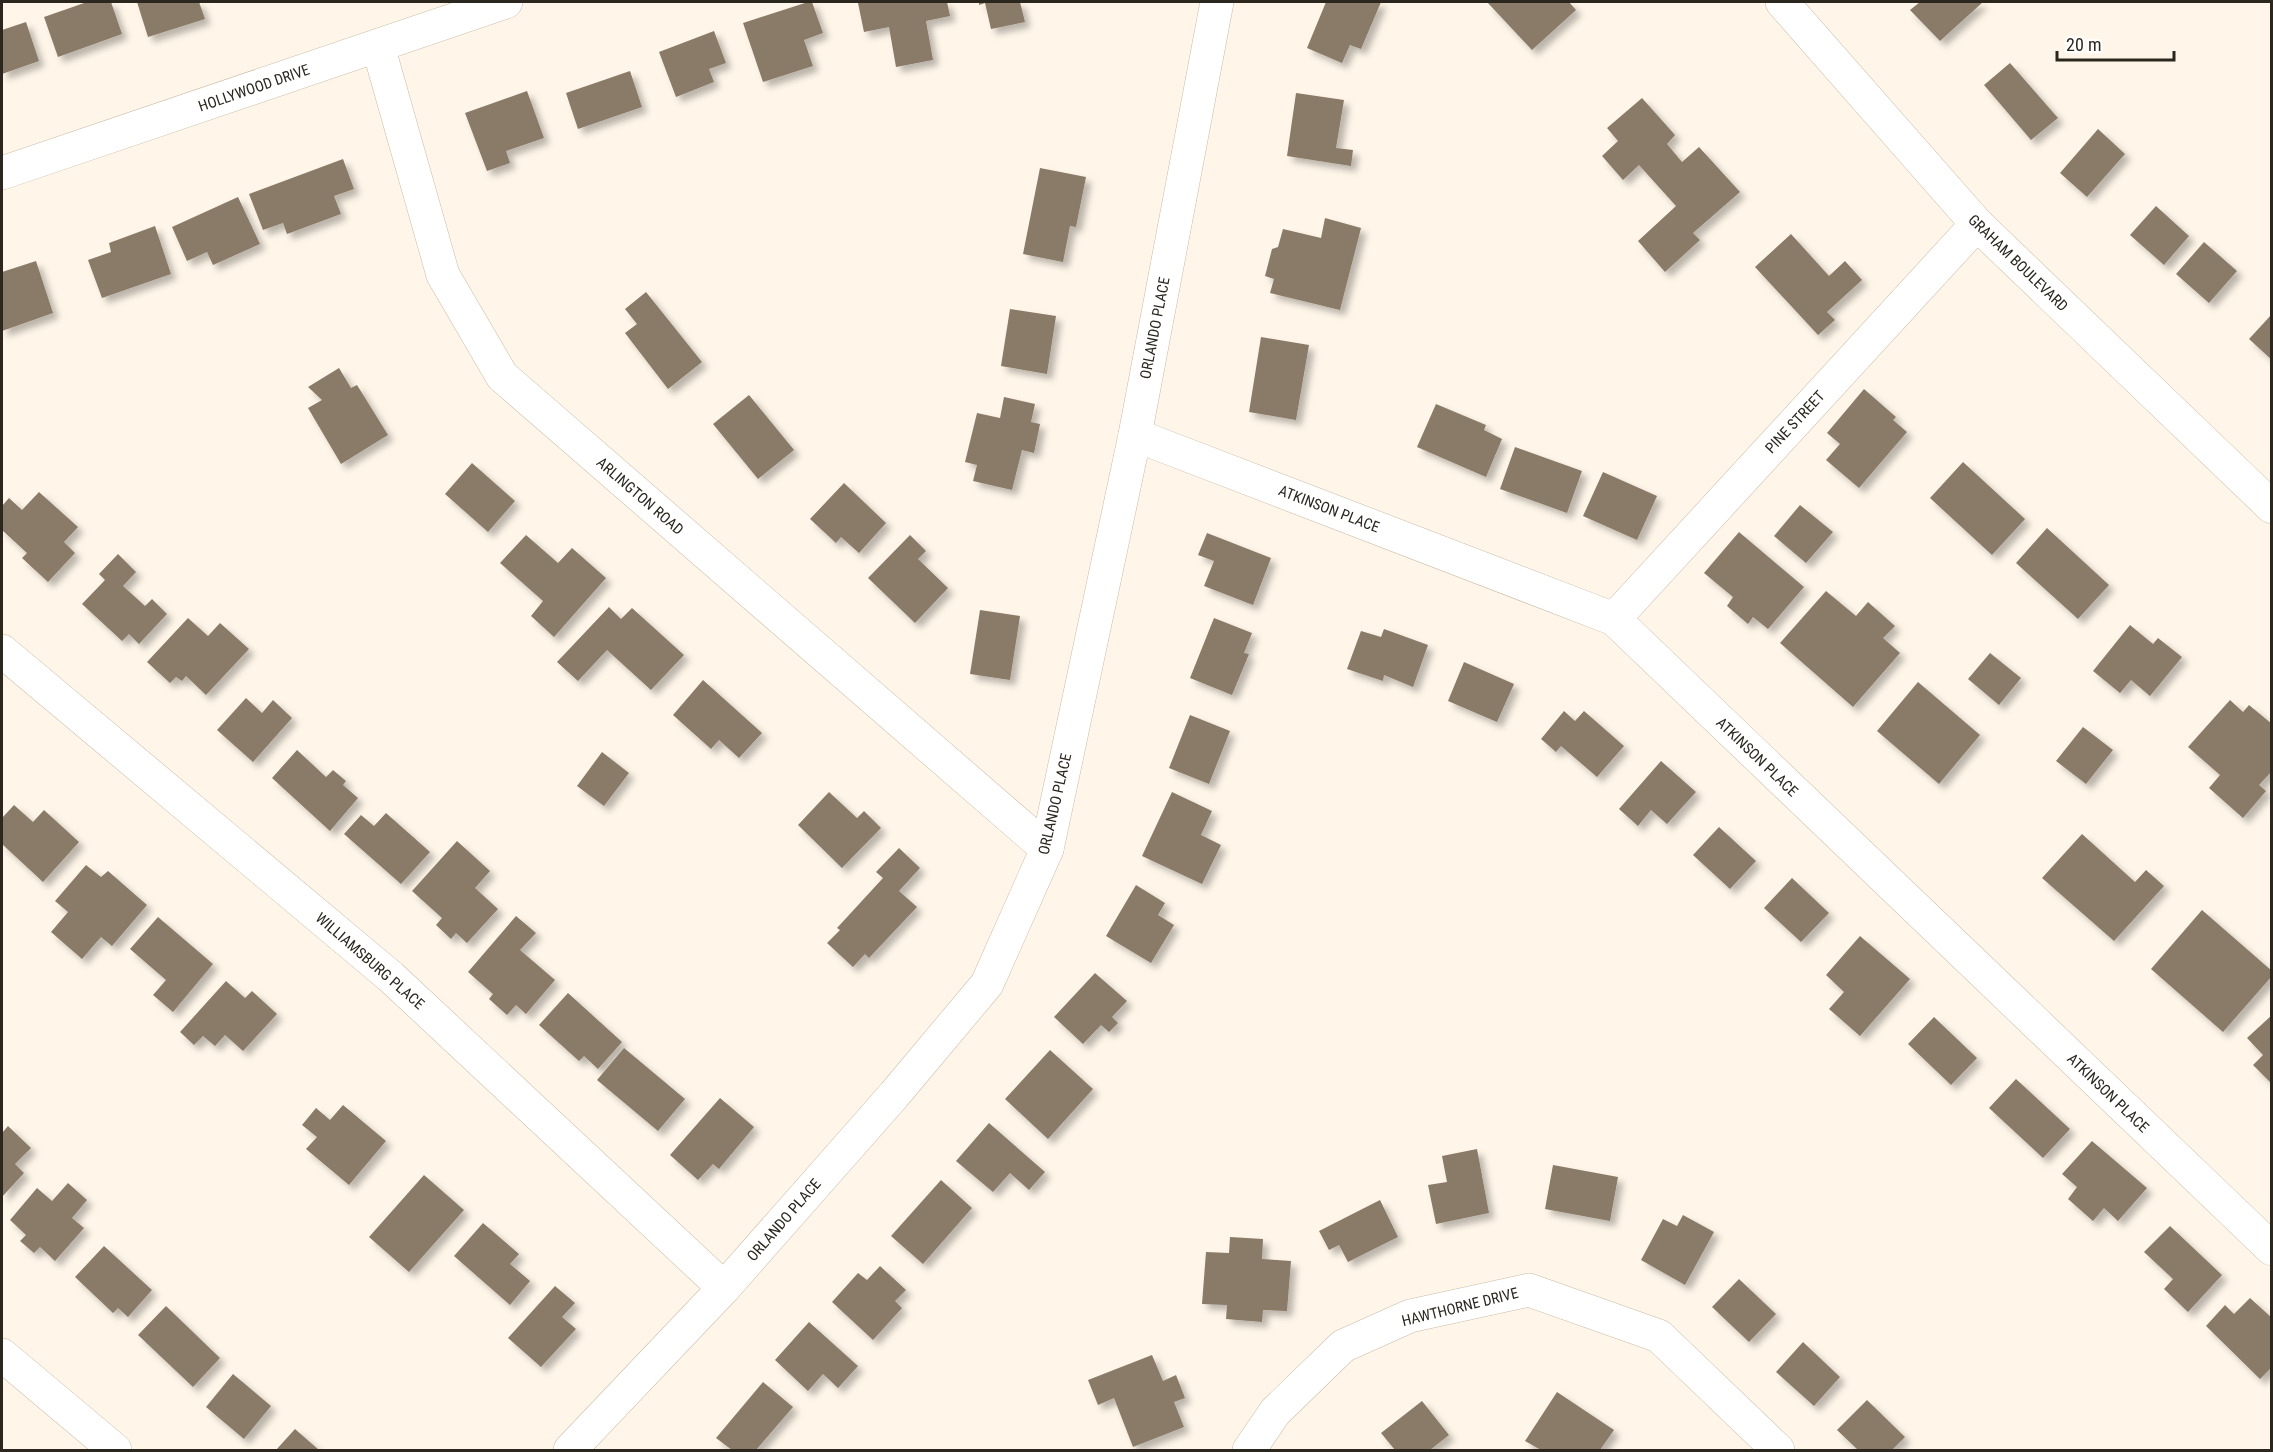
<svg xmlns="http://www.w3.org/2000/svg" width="2273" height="1452" viewBox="0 0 2273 1452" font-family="'Roboto Condensed',sans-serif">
<defs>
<filter id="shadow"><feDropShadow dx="5.5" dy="5.5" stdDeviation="3" flood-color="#0004"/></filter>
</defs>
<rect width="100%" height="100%" fill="#fff6e9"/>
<g fill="#8a7a68" filter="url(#shadow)">
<polygon points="87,2 111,2 122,34 58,57 44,17"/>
<polygon points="137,2 199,2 205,19 148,37"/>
<polygon points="808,2 812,2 823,33 804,40 813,66 763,82 743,23"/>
<polygon points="865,2 947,2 950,16 926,21 933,60 896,67 889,27 864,32 858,3"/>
<polygon points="979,2 1020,2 1025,22 991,29 985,3 979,5"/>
<polygon points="1326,2 1381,2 1361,49 1350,45 1342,63 1307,48"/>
<polygon points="1487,2 1569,2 1576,10 1532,50"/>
<polygon points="1920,2 1983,2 1940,41 1910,10"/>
<polygon points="26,22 39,61 2,74 2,30"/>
<polygon points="714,31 726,63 709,69 714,82 676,97 659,52"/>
<polygon points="2010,63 2058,118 2031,140 1984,85"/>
<polygon points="630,71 642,107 578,129 566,93"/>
<polygon points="527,91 544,138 506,151 510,163 487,171 465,113"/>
<polygon points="1296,93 1344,100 1336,148 1353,150 1351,166 1287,156"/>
<polygon points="1642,98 1675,135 1667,144 1682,162 1699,147 1740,192 1693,233 1700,240 1665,272 1638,241 1676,206 1639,165 1623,180 1602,156 1618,141 1607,128"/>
<polygon points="2098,129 2125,154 2087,197 2060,173"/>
<polygon points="343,159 354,189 334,196 341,214 287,234 283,223 263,230 249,194"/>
<polygon points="1040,168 1086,177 1076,227 1070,226 1063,262 1023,254"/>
<polygon points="238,197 260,244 213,265 207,252 187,261 172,227"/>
<polygon points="2156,206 2189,236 2164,265 2130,235"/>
<polygon points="1325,218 1361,228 1340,310 1270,293 1274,279 1265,276 1272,249 1278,247 1283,229 1321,238"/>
<polygon points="155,226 171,274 102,298 88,260 111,252 109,243"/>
<polygon points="1791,234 1829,276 1845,261 1862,280 1827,312 1835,320 1818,335 1755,267"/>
<polygon points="2204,242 2237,271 2209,303 2176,274"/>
<polygon points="36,261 53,313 2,331 2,272"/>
<polygon points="646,292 702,362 668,389 625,333 637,324 625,309"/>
<polygon points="1010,309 1056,316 1047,374 1001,366"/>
<polygon points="2272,314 2272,360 2249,339"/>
<polygon points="1261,337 1309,345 1296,420 1249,412"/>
<polygon points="339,368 351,388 357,385 388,435 341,464 308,408 322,400 308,387"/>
<polygon points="1864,389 1896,417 1893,420 1907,432 1859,488 1826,460 1840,444 1827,433"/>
<polygon points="749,395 794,450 758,479 713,424"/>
<polygon points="1004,397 1035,404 1031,422 1040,424 1034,453 1022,450 1012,490 973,481 977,465 965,462 977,413 1000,418"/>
<polygon points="1436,404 1486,425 1484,430 1502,439 1486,477 1417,447"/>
<polygon points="1515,447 1582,471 1567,513 1500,489"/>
<polygon points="1963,462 2025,519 1992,555 1930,498"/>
<polygon points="472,463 515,501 488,532 445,494"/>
<polygon points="1603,472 1657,496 1637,540 1583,516"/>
<polygon points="844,483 886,523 859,553 841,537 836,543 810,519"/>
<polygon points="39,492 78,527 64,542 75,553 48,582 22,558 27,553 2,530 2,506 9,498 22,510"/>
<polygon points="1800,505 1833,532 1806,563 1774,536"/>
<polygon points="2047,528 2109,585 2078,619 2016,563"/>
<polygon points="1739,532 1804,587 1768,629 1753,617 1748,624 1727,606 1733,597 1704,573"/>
<polygon points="1207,533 1271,558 1253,605 1204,586 1214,561 1198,555"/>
<polygon points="526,535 558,563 572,548 606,578 554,637 531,616 543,601 500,563"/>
<polygon points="910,535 926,551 918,559 948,588 915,623 868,578"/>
<polygon points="118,554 136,572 123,586 145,606 152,599 167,614 139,644 129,634 122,641 82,604 105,580 99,574"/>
<polygon points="1826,591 1856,616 1868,602 1895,626 1883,638 1900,653 1853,707 1780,643"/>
<polygon points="609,607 621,619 632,608 684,655 651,690 607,650 578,681 557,662"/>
<polygon points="980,610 1020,616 1010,680 970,674"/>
<polygon points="188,618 208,636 220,623 249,649 206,695 186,676 182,681 176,677 170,683 147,662"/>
<polygon points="1214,618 1252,633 1244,653 1249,654 1232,695 1190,678"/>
<polygon points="2130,625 2153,644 2158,638 2182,657 2150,696 2131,680 2120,693 2093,671"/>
<polygon points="1384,629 1428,645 1413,687 1384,675 1383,681 1347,669 1361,631 1381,637"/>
<polygon points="1990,653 2021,678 1999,705 1968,679"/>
<polygon points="1464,662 1514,684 1497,722 1448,701"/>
<polygon points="703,680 762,733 739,758 719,740 711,749 673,715"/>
<polygon points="1918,682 1980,735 1939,784 1877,731"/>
<polygon points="246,698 262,713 273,700 292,718 253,762 217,730"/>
<polygon points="2230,700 2243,712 2249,705 2272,724 2272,771 2259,785 2266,791 2243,818 2209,788 2220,775 2188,747"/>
<polygon points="1564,711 1575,721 1584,711 1624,746 1597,777 1561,746 1556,752 1541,739"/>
<polygon points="1190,715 1230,731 1209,784 1169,768"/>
<polygon points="2083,727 2113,750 2086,784 2056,761"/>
<polygon points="297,750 326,777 333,770 346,781 343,785 358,798 330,831 272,778"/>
<polygon points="602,752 629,773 604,806 577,786"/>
<polygon points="1661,761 1696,792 1667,824 1651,810 1638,826 1619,809"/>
<polygon points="829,792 857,818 864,811 881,828 842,868 798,825"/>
<polygon points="1172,792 1212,811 1201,835 1221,845 1202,884 1142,856"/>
<polygon points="14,805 33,822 44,810 79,842 43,882 2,844 2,818"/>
<polygon points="386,813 430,852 401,884 344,834 361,815 374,826"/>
<polygon points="1719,827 1756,861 1730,889 1693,855"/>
<polygon points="2082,834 2135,882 2146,870 2164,886 2114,941 2042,878"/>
<polygon points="457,841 490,871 475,888 498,909 467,943 456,933 451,939 436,925 442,918 412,891"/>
<polygon points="899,848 920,868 899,891 917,907 869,958 865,954 853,967 827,943 840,930 837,928 883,878 876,872"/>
<polygon points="86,865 101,877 108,871 147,905 112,946 101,937 82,959 51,932 68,912 55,901"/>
<polygon points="1792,878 1829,913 1801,942 1764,908"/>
<polygon points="1136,885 1165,903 1158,915 1174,925 1151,963 1106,936"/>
<polygon points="2202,910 2272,971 2272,976 2223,1032 2151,969"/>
<polygon points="516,916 536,933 520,950 555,980 526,1014 516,1005 507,1015 489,999 493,994 468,972"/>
<polygon points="158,917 213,964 173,1012 153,995 166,980 130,949"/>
<polygon points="1860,936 1910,979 1860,1036 1829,1009 1844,992 1826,975"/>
<polygon points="1095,973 1127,1001 1112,1017 1118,1023 1109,1032 1101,1025 1083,1044 1054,1017"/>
<polygon points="226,981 245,998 252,991 277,1014 243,1051 225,1035 215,1046 203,1036 194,1045 180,1032"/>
<polygon points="568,993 622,1042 598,1069 584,1056 579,1061 539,1025"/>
<polygon points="2272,1015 2272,1084 2253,1065 2263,1055 2247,1038"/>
<polygon points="1934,1017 1977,1058 1951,1085 1908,1044"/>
<polygon points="624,1048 685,1099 658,1131 597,1080"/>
<polygon points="1050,1050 1093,1089 1048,1139 1005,1099"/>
<polygon points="2016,1079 2070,1129 2043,1158 1989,1108"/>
<polygon points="720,1098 754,1127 719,1169 713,1164 698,1180 670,1155"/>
<polygon points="343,1105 386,1141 349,1185 306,1149 317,1137 302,1125 316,1108 330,1120"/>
<polygon points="989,1123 1045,1172 1029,1190 1010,1173 993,1192 956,1161"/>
<polygon points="8,1126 31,1148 15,1164 24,1173 2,1197 2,1133"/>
<polygon points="2092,1141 2147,1188 2118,1221 2104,1208 2093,1221 2068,1199 2077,1187 2062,1174"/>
<polygon points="1477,1149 1489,1213 1436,1224 1428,1185 1447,1182 1442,1156"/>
<polygon points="1553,1165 1618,1177 1610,1221 1545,1209"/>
<polygon points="424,1175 464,1210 409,1272 369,1237"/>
<polygon points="941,1180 972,1208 923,1264 891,1236"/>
<polygon points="68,1183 87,1200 72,1218 84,1228 55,1261 40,1247 34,1253 20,1241 26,1235 10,1220 37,1188 52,1201"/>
<polygon points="1380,1200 1398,1237 1348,1262 1339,1245 1329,1250 1319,1231"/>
<polygon points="1683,1215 1714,1232 1685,1285 1641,1260 1663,1219 1677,1226"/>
<polygon points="483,1223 519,1254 510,1264 530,1281 510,1305 454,1256"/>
<polygon points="2170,1226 2222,1275 2188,1312 2164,1289 2173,1279 2144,1252"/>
<polygon points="1230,1237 1263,1239 1262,1259 1291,1261 1287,1311 1263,1310 1262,1322 1226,1319 1227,1305 1202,1304 1206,1252 1229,1253"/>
<polygon points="104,1246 152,1290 128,1317 118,1308 113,1313 75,1277"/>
<polygon points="880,1266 906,1290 895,1301 902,1308 873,1340 832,1302 858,1273 867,1280"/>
<polygon points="1739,1279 1776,1314 1749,1342 1712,1307"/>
<polygon points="555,1286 575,1303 562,1317 576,1329 541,1367 508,1338"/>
<polygon points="2250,1298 2272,1318 2272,1367 2260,1379 2206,1326 2225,1305 2234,1314"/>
<polygon points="166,1306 220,1358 193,1387 138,1335"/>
<polygon points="809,1322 858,1366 838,1388 823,1374 808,1391 775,1360"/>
<polygon points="1803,1342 1840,1377 1814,1406 1776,1372"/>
<polygon points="1152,1355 1163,1381 1176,1375 1185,1398 1174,1402 1184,1427 1133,1447 1114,1398 1098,1405 1088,1380"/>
<polygon points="233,1374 271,1406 244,1439 206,1407"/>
<polygon points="763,1382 793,1407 756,1450 732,1450 716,1438"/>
<polygon points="1557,1392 1614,1430 1600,1450 1541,1450 1525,1441"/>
<polygon points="1867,1400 1905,1437 1892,1450 1858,1450 1837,1430"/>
<polygon points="1422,1401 1449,1435 1430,1450 1395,1450 1381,1433"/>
<polygon points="295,1429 319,1450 276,1450"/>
</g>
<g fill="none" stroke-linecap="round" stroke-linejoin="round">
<g stroke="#c9bba6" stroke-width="34">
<g id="minor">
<polyline points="1782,2 1977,224 2272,507"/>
<polyline points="378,46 443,275 502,376 1047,849"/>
<polyline points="2,173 506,2"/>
<polyline points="1135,435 1614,619 2272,1249"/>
<polyline points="1614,619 1977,224"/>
<polyline points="2,651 391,977 724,1288"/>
<polyline points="2,1355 115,1450"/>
<polyline points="570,1450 724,1288 894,1095 987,984 1047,849 1135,435 1217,2"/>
<polyline points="1249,1450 1275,1412 1343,1346 1410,1316 1529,1290 1659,1336 1778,1450"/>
</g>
</g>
<use href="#minor" stroke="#fff" stroke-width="33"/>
</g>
<g text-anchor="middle" stroke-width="4.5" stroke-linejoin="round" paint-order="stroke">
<g font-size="15" fill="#2b261e" stroke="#fff">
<text transform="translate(254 88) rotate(-19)" y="5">HOLLYWOOD DRIVE</text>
<text transform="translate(2018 263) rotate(44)" y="5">GRAHAM BOULEVARD</text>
<text transform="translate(1155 328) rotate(-79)" y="5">ORLANDO PLACE</text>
<text transform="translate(1795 422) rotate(-47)" y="5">PINE STREET</text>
<text transform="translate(640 496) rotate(41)" y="5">ARLINGTON ROAD</text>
<text transform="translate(1329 509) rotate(21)" y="5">ATKINSON PLACE</text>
<text transform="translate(1757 757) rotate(44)" y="5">ATKINSON PLACE</text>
<text transform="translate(1055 804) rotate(-77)" y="5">ORLANDO PLACE</text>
<text transform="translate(370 961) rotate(41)" y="5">WILLIAMSBURG PLACE</text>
<text transform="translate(2108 1093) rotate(44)" y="5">ATKINSON PLACE</text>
<text transform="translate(784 1220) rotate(-49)" y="5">ORLANDO PLACE</text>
<text transform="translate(1460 1307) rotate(-14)" y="5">HAWTHORNE DRIVE</text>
</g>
</g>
<rect width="2273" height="1452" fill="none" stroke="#2b261e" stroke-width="6"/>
<path d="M2057 51v9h117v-9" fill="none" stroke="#2b261e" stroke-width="3"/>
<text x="2066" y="51" font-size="18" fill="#2b261e" stroke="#ffffff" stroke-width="4.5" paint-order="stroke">20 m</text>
</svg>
